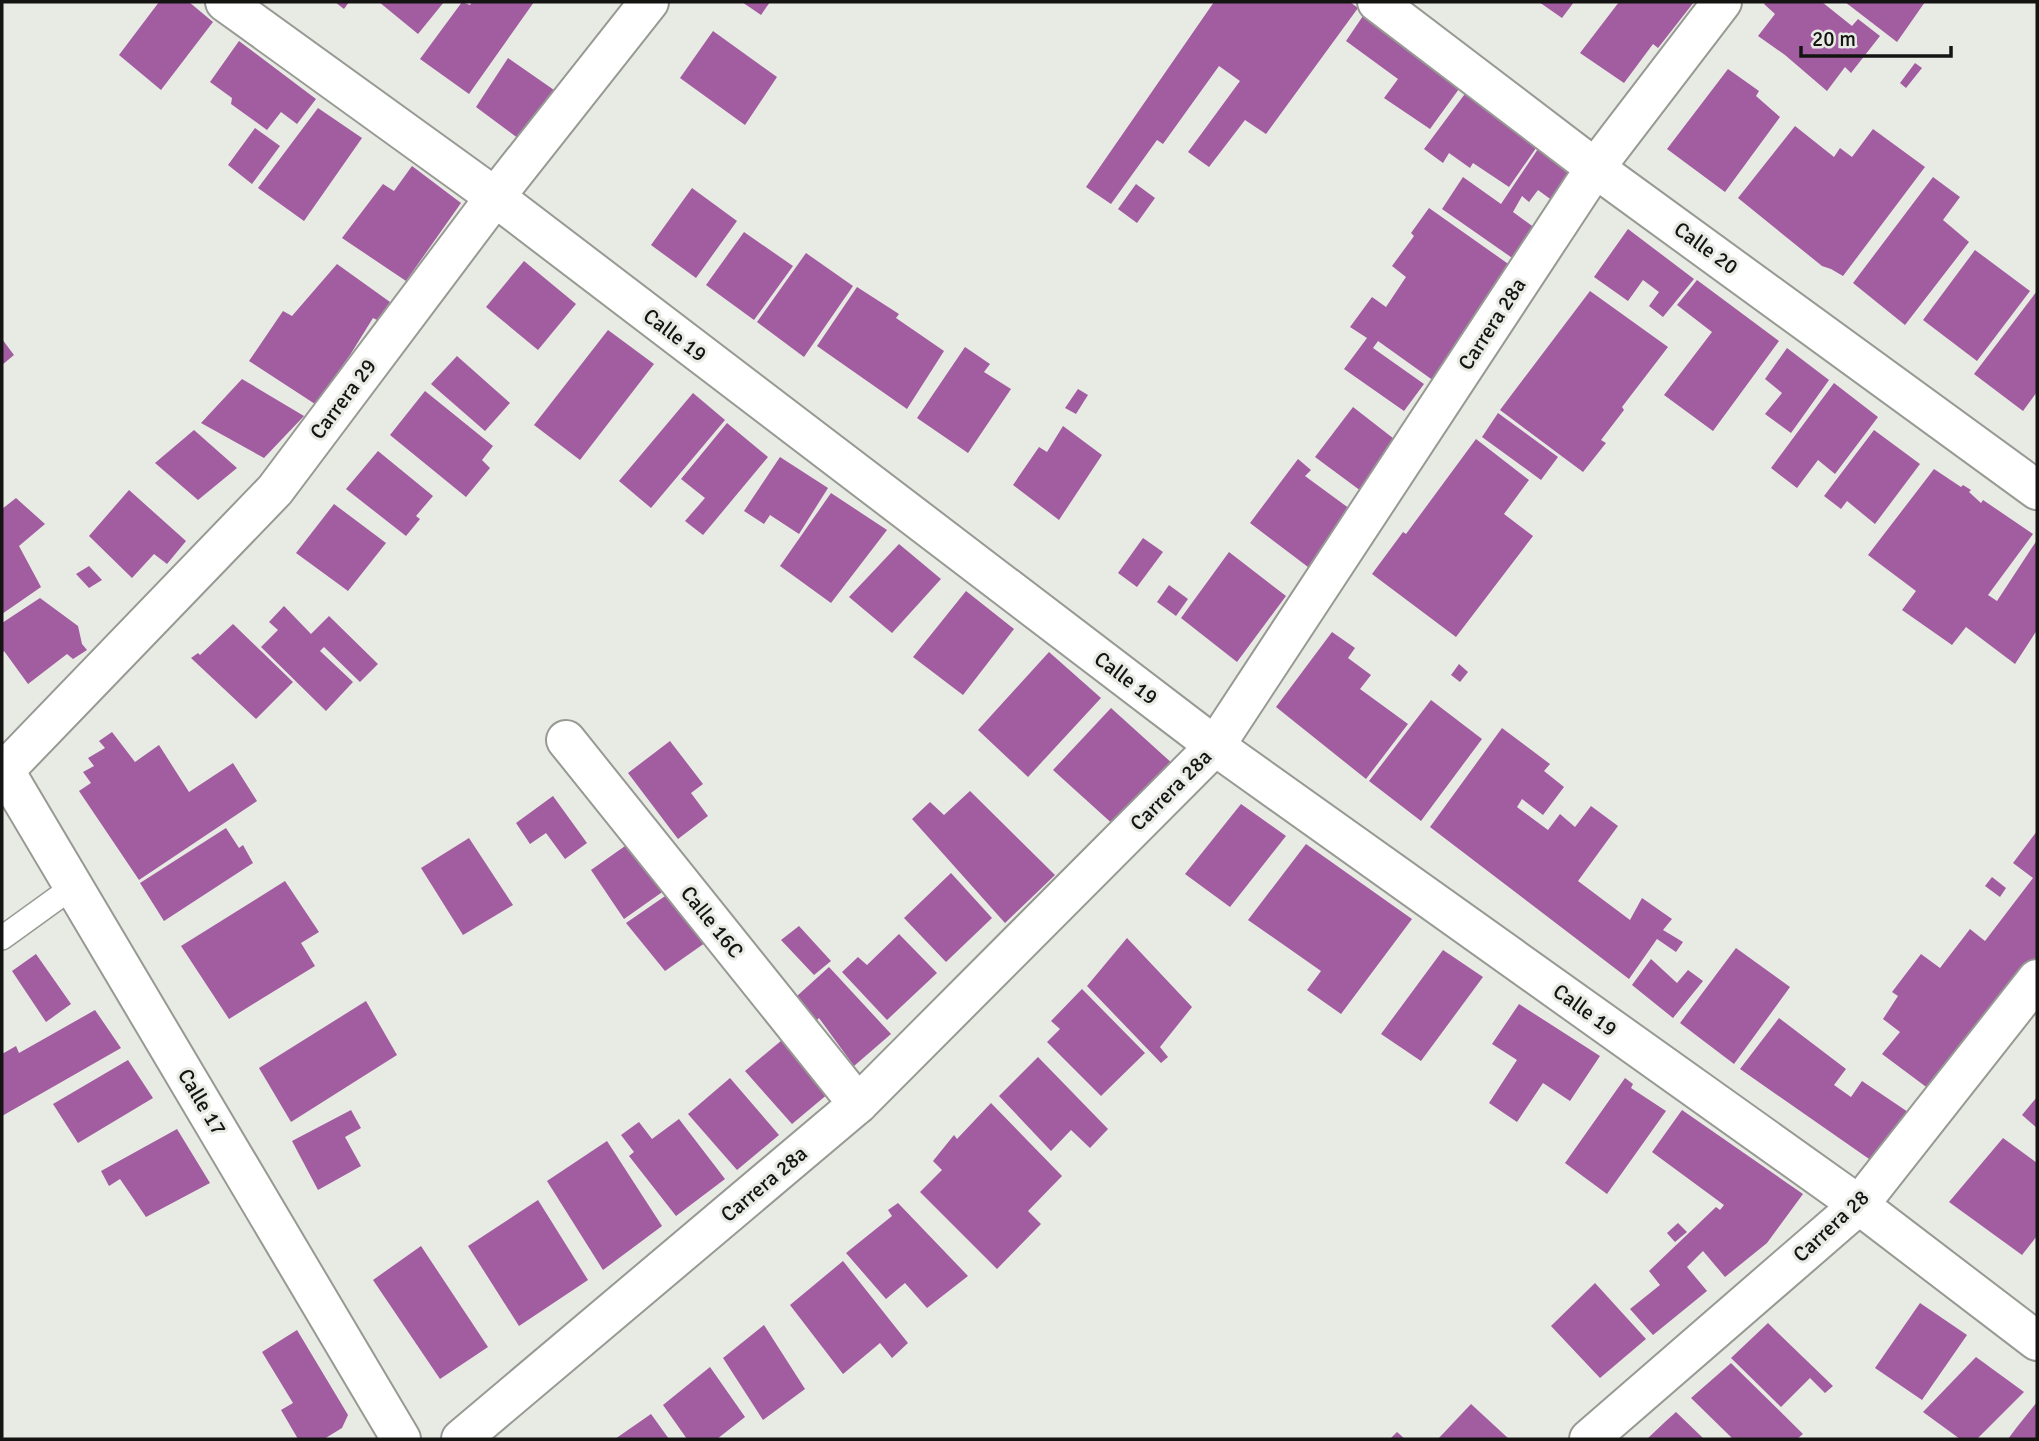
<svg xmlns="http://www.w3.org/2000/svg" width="2039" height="1441" viewBox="0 0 2039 1441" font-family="Signika,sans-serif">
<rect width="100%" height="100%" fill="#e8eae4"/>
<g fill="#a25da1">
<polygon points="159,2 189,2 213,22 161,90 119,55"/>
<polygon points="335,2 349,2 344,9"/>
<polygon points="379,2 444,2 418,34"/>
<polygon points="462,2 470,5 472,2 534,2 469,94 420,59"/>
<polygon points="742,2 770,2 761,15"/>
<polygon points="1214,2 1350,2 1358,8 1266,134 1245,120 1209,167 1188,152 1240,81 1219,66 1163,144 1157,140 1111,204 1086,187"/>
<polygon points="1539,2 1574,2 1562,18"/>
<polygon points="1619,2 1694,2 1658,48 1653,44 1624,83 1580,53"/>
<polygon points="1766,2 1822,2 1852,26 1858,19 1880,36 1851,73 1845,67 1827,91 1785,55 1758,36 1775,14 1764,4"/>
<polygon points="1845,2 1925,2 1897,42"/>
<polygon points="1365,13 1464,82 1430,129 1384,98 1398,79 1346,41"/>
<polygon points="713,31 777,77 745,125 680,78"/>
<polygon points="239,41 316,99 297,124 281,112 267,130 231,104 232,98 210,82"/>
<polygon points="508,58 554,90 519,139 476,107"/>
<polygon points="1915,63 1922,68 1906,88 1900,83"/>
<polygon points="1728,69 1759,91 1756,96 1780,117 1725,192 1667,149"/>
<polygon points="1470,87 1543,138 1509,187 1473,163 1470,168 1449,153 1443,163 1424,149"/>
<polygon points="318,108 362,138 304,221 258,188"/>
<polygon points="1795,126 1834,157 1840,148 1852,157 1873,129 1925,167 1843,276 1831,269 1822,266 1738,198"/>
<polygon points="255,128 280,146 252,184 228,165"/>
<polygon points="1544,140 1583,166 1557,204 1538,190 1529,202 1522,196 1513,212 1539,231 1518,262 1442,209 1463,177 1501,204"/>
<polygon points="412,166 461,203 406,281 342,238 383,184 394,191"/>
<polygon points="1933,177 1960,197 1943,220 1969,242 1905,325 1853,283"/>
<polygon points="1136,184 1155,198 1137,223 1118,209"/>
<polygon points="692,188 737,221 696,278 651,245"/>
<polygon points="1429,208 1514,268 1434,381 1378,341 1373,348 1424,384 1404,411 1344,369 1367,338 1350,327 1372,297 1386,307 1406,277 1392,266 1414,236 1411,233"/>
<polygon points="1628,229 1694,279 1663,317 1649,306 1659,292 1643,280 1628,301 1594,277"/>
<polygon points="744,232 793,266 754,320 706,285"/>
<polygon points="1975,250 2030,291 1977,361 1923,320"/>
<polygon points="806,253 853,286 804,357 757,322"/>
<polygon points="524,261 576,304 538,350 486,307"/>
<polygon points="337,264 390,302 377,320 373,318 350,355 315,404 249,361 283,311 292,316"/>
<polygon points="1697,280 1779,341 1713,431 1664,395 1712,332 1677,305"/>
<polygon points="857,287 899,314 896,318 944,351 907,409 817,346"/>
<polygon points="1590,291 1668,347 1622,407 1624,410 1601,440 1606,443 1583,472 1500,410"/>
<polygon points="2037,291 2037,392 2023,411 1974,374"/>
<polygon points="608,330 654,364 580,460 534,425"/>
<polygon points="2,339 14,355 2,365"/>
<polygon points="965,347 990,364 984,372 1011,389 968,453 917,418"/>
<polygon points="1787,348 1829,380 1791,433 1765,414 1782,393 1765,379"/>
<polygon points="457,356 510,403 485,431 431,384"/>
<polygon points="242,379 304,416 264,458 201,423"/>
<polygon points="1834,383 1878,417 1835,474 1818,460 1797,488 1771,468"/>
<polygon points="1078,389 1088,395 1076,414 1065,408"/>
<polygon points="425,391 493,446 482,460 490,468 466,497 390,435"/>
<polygon points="693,393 725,420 651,508 619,481"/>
<polygon points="1353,407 1398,442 1361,491 1315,457"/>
<polygon points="1498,413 1558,457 1541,480 1482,437"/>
<polygon points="727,423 768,457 703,535 685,521 705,498 681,479"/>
<polygon points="1063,426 1102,455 1059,520 1013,485 1039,447 1047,452"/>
<polygon points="194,430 237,468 198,500 155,463"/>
<polygon points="1874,430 1920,464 1875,524 1847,501 1841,509 1824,496"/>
<polygon points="1476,439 1529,480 1504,514 1533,536 1456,637 1372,574 1403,532 1406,534"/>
<polygon points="378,451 433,496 416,516 420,519 406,536 346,489"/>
<polygon points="780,457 828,488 799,534 770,515 764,524 744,511"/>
<polygon points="1298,459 1311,470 1305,476 1350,509 1308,567 1250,523"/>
<polygon points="1934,469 1961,487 1963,485 1971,490 1969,492 1981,503 1983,500 2033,534 1988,595 1997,601 2037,540 2037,630 2015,664 1966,627 1952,645 1902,610 1916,591 1868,555"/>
<polygon points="129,490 186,541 167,564 154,554 132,578 89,536"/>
<polygon points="831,493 887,530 831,603 780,566"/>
<polygon points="16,498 45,524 19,546 41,587 2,614 2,509"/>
<polygon points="334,504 386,543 348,591 296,553"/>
<polygon points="1143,538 1163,552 1137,587 1118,573"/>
<polygon points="899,544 941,579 892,633 849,597"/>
<polygon points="1229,552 1286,596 1237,662 1181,618"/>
<polygon points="89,566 102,580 89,588 76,574"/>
<polygon points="1169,585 1188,599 1176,616 1157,602"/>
<polygon points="966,591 1014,629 963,695 913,657"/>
<polygon points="40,598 78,626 82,644 87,650 73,659 67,654 28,684 4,651 2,653 2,623"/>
<polygon points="284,606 311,634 329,616 378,664 360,682 324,647 320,651 353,682 326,711 261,647 278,630 269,622"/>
<polygon points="233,624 293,682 256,719 191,658 198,653 200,655"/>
<polygon points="1332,632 1355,648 1348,658 1371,675 1360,689 1408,724 1366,779 1276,707"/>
<polygon points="1049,652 1101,698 1028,777 978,730"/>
<polygon points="1459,664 1468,672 1460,682 1451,675"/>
<polygon points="1431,700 1482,739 1421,821 1369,781"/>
<polygon points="1111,708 1174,765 1116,827 1053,770"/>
<polygon points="1502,728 1550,764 1544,771 1564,787 1543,815 1522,799 1517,807 1548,830 1560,814 1575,827 1591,806 1618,826 1578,881 1630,920 1642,898 1672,919 1663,930 1683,942 1676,952 1657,939 1629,979 1430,827"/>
<polygon points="112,732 135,762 159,745 189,792 233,763 257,801 139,880 79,791 91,783 83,772 94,766 88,758 105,748 99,741"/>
<polygon points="670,741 703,784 691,793 708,816 678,839 628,773"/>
<polygon points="970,791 1055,875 1005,923 912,819 930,802 944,815"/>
<polygon points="553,796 587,843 565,859 546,833 530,844 516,823"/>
<polygon points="1241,804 1286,836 1230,907 1185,874"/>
<polygon points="226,828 239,848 243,845 253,863 164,921 140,883"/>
<polygon points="2037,831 2037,967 1937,1095 1882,1054 1900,1032 1883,1019 1898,996 1892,992 1921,954 1940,968 1970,929 1985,941 2033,878 2013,863"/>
<polygon points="469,838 513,905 463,935 421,868"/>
<polygon points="635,839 668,888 624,919 591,870"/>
<polygon points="1306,844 1412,919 1341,1014 1307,990 1321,971 1248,920"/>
<polygon points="951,873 992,918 946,962 904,918"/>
<polygon points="1992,877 2006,888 2000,897 1985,886"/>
<polygon points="285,881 319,932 301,943 315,966 229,1019 181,946"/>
<polygon points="671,892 712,938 665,971 626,923"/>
<polygon points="799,926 831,961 814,975 781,940"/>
<polygon points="899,934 937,973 887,1020 842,972 858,957 867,965"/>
<polygon points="1127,938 1192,1007 1160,1047 1168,1057 1161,1063 1087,986"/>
<polygon points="1736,948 1790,987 1734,1064 1680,1023"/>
<polygon points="1443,950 1483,977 1421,1061 1381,1034"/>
<polygon points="36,954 71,1004 46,1022 12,971"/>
<polygon points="1651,959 1677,983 1688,970 1703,981 1673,1018 1632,985"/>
<polygon points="829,967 891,1034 854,1066 819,1018 816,1021 797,996"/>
<polygon points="1082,989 1145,1053 1101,1096 1047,1042 1060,1029 1051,1021"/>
<polygon points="366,1001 397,1055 291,1122 259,1068"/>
<polygon points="1519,1004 1600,1056 1570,1101 1543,1083 1517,1122 1489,1103 1517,1060 1492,1044"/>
<polygon points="95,1010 121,1048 2,1116 2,1054 16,1046 19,1053"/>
<polygon points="1779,1018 1846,1069 1834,1085 1851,1097 1862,1081 1908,1112 1872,1161 1740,1069"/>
<polygon points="788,1035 835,1088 792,1124 745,1071"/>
<polygon points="1038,1057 1108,1129 1090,1148 1071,1130 1051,1151 999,1096"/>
<polygon points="128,1060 153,1098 78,1143 53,1104"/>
<polygon points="730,1078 779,1135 737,1170 688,1114"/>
<polygon points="1625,1078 1633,1084 1631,1088 1666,1111 1607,1194 1565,1163"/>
<polygon points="2037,1097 2037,1128 2022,1115"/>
<polygon points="991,1103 1062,1176 1028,1211 1041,1224 997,1269 920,1192 942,1170 933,1161 954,1135 957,1139"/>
<polygon points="351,1110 361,1128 345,1137 361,1166 318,1190 292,1141"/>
<polygon points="1682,1110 1803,1194 1767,1243 1725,1277 1703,1251 1687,1267 1707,1291 1653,1335 1630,1309 1660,1285 1649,1271 1716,1207 1720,1210 1724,1205 1652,1152"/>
<polygon points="679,1119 725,1179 676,1216 629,1156 634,1152 621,1135 639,1122 652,1139"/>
<polygon points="177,1129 210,1183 146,1217 120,1179 109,1186 101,1171"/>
<polygon points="2003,1138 2037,1163 2037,1236 2022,1255 1949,1202"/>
<polygon points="607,1141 662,1226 603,1270 547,1181"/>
<polygon points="538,1200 588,1280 519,1326 468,1246"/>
<polygon points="898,1203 968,1276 927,1308 905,1283 886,1299 846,1253 892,1216 888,1210"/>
<polygon points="1678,1223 1687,1232 1675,1242 1667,1233"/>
<polygon points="421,1246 488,1347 440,1379 373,1280"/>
<polygon points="843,1261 908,1343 892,1358 880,1343 843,1374 790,1305"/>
<polygon points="1595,1283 1646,1339 1600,1378 1551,1326"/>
<polygon points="1920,1303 1967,1335 1922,1400 1875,1368"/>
<polygon points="1768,1323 1777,1332 1833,1386 1825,1393 1810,1378 1781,1407 1731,1358"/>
<polygon points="764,1325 805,1389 763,1420 723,1358"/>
<polygon points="297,1330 348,1415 342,1428 324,1439 298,1439 281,1410 293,1403 262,1352"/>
<polygon points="1976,1357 2024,1392 1977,1439 1960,1439 1923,1412"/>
<polygon points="1731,1363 1735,1367 1803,1434 1797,1439 1733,1439 1691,1398"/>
<polygon points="710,1367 745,1417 717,1439 687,1439 663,1405"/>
<polygon points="2037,1402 2037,1439 2008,1439 2017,1427"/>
<polygon points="1471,1404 1509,1439 1438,1439"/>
<polygon points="1676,1412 1704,1439 1647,1439 1666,1421"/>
<polygon points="651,1414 669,1439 615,1439"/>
<polygon points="1397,1432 1405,1439 1390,1439"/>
</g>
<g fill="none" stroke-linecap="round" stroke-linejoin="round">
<g stroke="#979993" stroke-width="26">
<polyline id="lane" points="2,938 74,886"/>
</g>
<g stroke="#979993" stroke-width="42">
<g id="street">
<polyline points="225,2 495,197 1215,746 1859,1205 2037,1341"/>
<polyline points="1377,2 1595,168 2037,490"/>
<polyline points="566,740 858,1104"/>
<polyline points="2,766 401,1439"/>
<polyline points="5,770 275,490 495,197 649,2"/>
<polyline points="461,1439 858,1104 1215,746 1595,168 1722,2"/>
<polyline points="1589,1439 1859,1205 2037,979"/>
</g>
</g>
<use href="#lane" stroke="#fff" stroke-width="23"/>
<use href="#street" stroke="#fff" stroke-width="38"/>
</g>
<g text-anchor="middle" stroke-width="6" stroke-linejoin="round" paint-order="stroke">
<g font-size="21" fill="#141513" stroke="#e8eae4">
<text transform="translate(1706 248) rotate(36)" y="7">Calle 20</text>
<text transform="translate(1492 324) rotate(-57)" y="7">Carrera 28a</text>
<text transform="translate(675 335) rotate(37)" y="7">Calle 19</text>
<text transform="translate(343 399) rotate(-53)" y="7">Carrera 29</text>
<text transform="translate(1126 678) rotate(37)" y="7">Calle 19</text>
<text transform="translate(1171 790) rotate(-45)" y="7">Carrera 28a</text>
<text transform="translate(712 922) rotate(51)" y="7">Calle 16C</text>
<text transform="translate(1585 1010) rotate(36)" y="7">Calle 19</text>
<text transform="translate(202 1102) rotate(59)" y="7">Calle 17</text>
<text transform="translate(764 1184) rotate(-40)" y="7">Carrera 28a</text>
<text transform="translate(1831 1226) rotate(-43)" y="7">Carrera 28</text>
</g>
</g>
<rect width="2039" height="1441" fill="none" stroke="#141513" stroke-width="7"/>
<path d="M1801 46v10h150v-10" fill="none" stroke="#141513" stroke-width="3.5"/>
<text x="1812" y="46" font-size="21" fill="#141513" stroke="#e8eae4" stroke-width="5" paint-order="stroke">20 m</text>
</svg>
